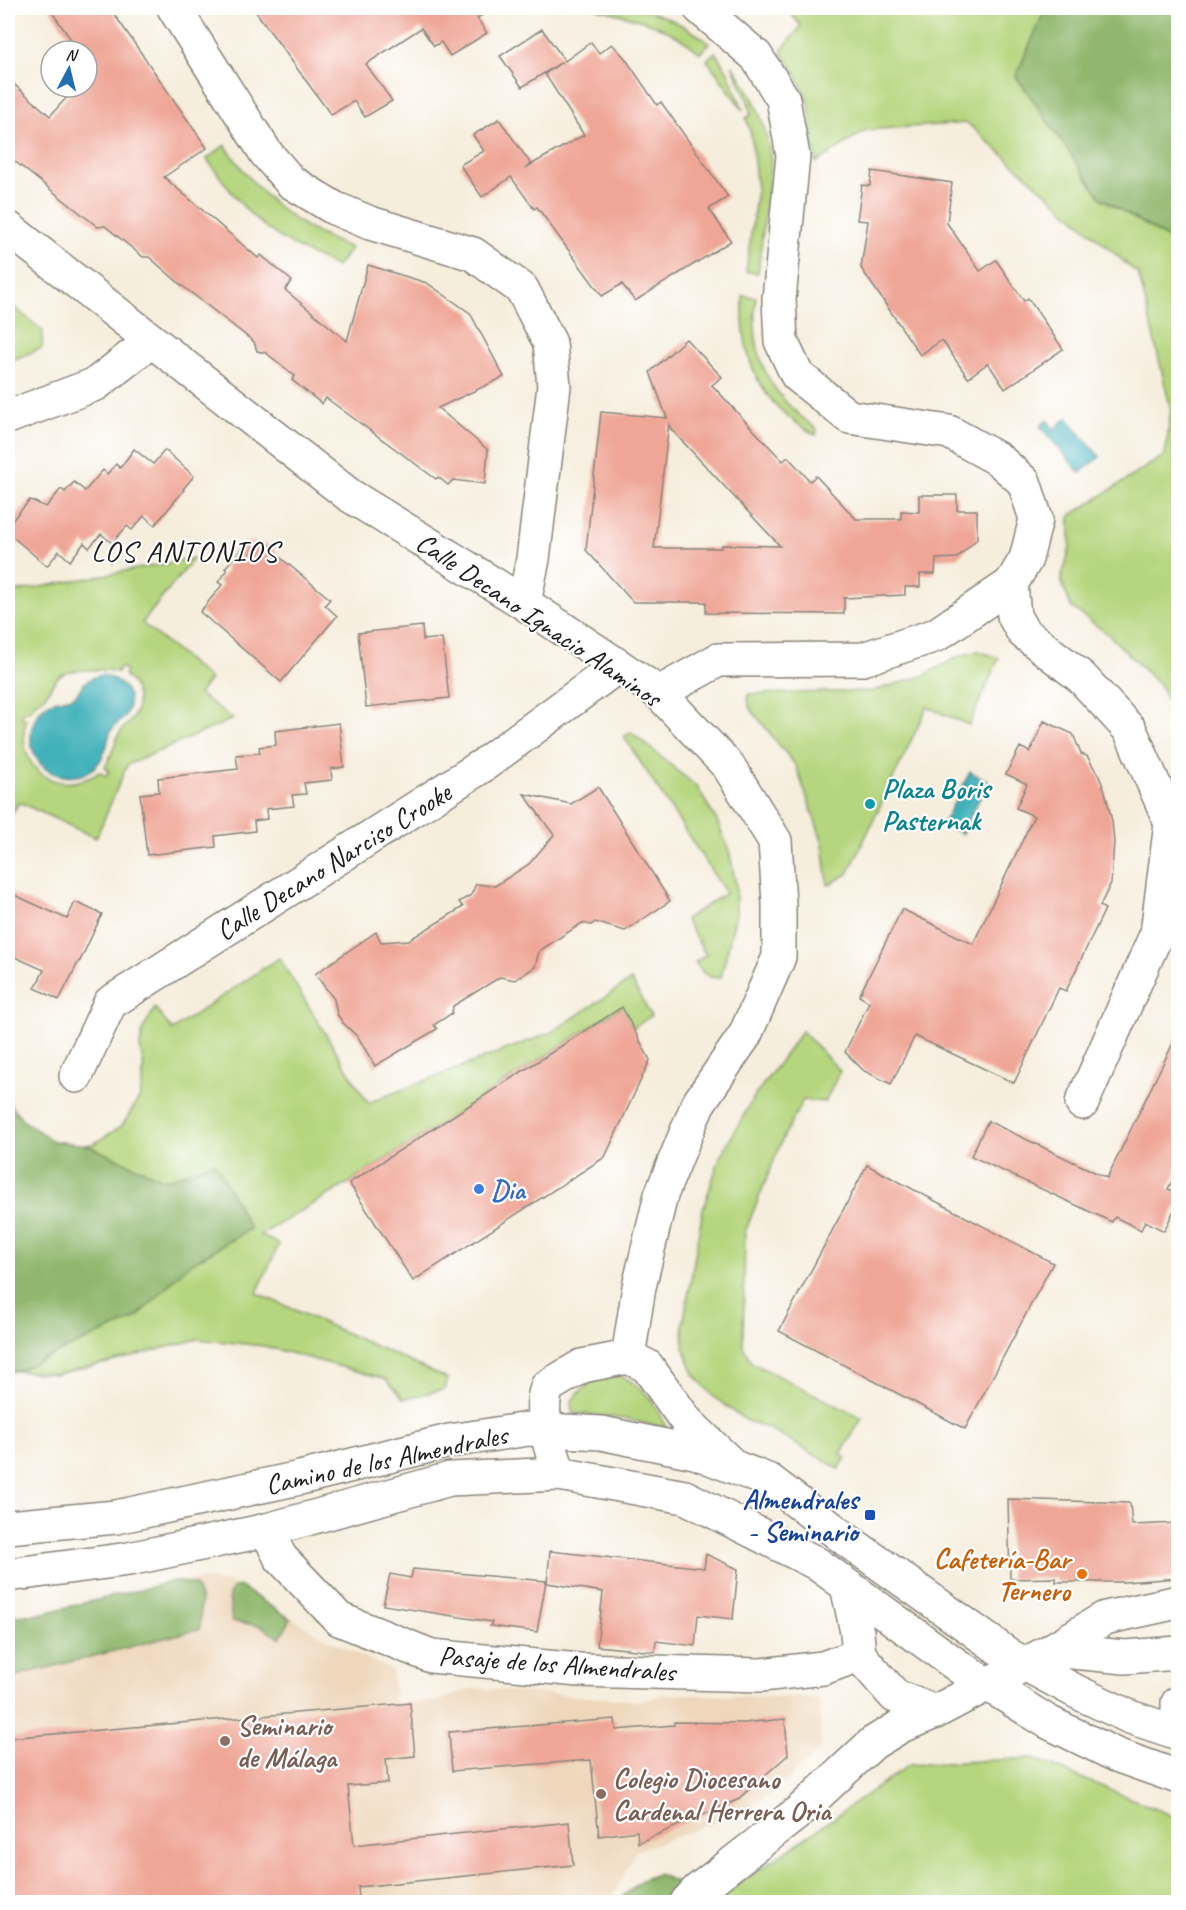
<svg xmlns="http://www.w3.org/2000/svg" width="1186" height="1910" viewBox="0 0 1186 1910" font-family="Caveat,sans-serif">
<rect width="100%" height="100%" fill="#fff"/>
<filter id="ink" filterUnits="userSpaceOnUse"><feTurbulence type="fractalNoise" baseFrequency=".0167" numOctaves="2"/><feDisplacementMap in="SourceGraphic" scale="12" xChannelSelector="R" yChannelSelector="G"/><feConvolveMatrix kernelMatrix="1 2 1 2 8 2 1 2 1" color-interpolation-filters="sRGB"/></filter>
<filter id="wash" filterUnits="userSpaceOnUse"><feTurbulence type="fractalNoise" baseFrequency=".008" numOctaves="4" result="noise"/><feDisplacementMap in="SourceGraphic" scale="24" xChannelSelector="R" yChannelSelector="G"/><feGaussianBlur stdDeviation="1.35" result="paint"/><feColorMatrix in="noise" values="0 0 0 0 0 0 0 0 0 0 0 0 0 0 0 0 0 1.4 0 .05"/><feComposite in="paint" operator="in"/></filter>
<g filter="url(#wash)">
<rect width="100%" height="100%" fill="#f6eedd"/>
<polygon fill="#eed7bb" points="211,1579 239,1586 331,1641 392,1670 395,1704 438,1701 472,1688 643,1701 662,1694 819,1698 821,1747 805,1765 749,1810 636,1851 610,1902 8,1902 8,1617 39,1614 175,1581"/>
<g fill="#b5d67e" stroke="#68794d" stroke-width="1.5" fill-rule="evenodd">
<path d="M595 8C608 7 621 6 633 8 662 12 687 27 710 43L700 53C667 24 637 19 595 8Z"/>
<polygon points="786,8 1046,8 1016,76 1101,198 1178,245 1178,726 1161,687 1109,635 1071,607 1061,580 1070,548 1070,516 1165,455 1171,410 1139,275 967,123 866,130 816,163 809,104 795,72 781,51 801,26"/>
<polygon points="715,52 728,72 743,110 707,60"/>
<path d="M732 65C754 94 767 125 771 161L758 273 746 272 757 189 751 135 746 118 751 115 748 101Z"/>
<path d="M225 145C258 195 294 227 351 248L337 267C312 255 286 244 264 226 241 208 224 182 207 159Z"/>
<path d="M743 296 756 297C749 357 769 395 817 429L816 435C759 405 740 359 743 296Z"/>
<polygon points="8,302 43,331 42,348 8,362"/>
<path d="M194 558 142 623 210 679 199 694 233 719 127 765 96 838 19 802 13 812 8 810V690L11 682 8 680V593ZM120 667 126 670 124 675C136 684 142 703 133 717 129 724 121 729 118 736 113 747 112 756 105 767L109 770 106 776 100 772C56 800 14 768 26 719L21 717 23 711H29L36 702C49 698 50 682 61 675 71 669 107 669 117 672Z"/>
<polygon points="978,651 999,658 969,725 927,707 848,874 828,885 823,843 796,766 749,707 748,694 873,691 923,676 959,656"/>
<path d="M631 732 697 787 717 821 729 850 736 885V914L721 977C707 980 703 973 695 962L706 955 685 919 726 893 624 737Z"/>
<polygon points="279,958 368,1103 552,1032 631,980 651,1016 633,1028 621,1007 349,1183 260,1235 279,1244 257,1293 448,1379 445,1389 404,1399 386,1379 264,1346 198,1339 107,1363 57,1374 16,1371 136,1318 187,1266 249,1229 165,1180 87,1145 95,1143 122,1126 140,1097 144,1068 140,1046 143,1029 155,1008 172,1030"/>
<polygon points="802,1031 840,1071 825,1102 803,1100 783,1138 745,1232 743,1346 752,1363 862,1418 841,1454 846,1458 839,1469 766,1427 747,1421 715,1398 694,1374 684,1348 683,1325 703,1209 720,1157 754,1097"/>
<path d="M619 1375C642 1385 658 1404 666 1428L625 1419 575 1413 572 1411 571 1402C587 1381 594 1380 619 1375Z"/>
<polygon points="1033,1758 1178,1818 1178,1902 617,1902 642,1880 657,1874 718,1899 909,1765"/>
</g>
<g fill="#90b76d" stroke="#566a44" stroke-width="1.5">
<polygon points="1046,8 1178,8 1178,245 1101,198 1016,76"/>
<polygon points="8,1102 24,1121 53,1141 87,1145 165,1180 215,1162 250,1229 187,1266 136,1318 16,1371 8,1372"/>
<polygon points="175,1581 195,1585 201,1600 200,1629 8,1678 8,1617 39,1614"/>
<polygon points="239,1586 291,1619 280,1638 261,1626 232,1621 229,1596 232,1588"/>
<polygon points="657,1874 691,1889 675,1902 617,1902 642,1880"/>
</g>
<g fill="#41b1b9" stroke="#2e666a" stroke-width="1.5">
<polygon points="1067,418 1100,457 1080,473 1040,426 1047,420 1054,429"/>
<path d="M102 675C121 679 136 694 126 714 123 721 114 724 111 731 108 736 108 743 106 749 99 768 85 779 64 776 32 772 21 734 41 710 51 697 62 702 74 696 79 694 79 690 82 686 87 679 94 677 102 675Z"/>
<polygon points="970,772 988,781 962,834 943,824"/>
</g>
<g id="blocks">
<g fill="#efa696" fill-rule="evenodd">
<polygon points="49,8 110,8 207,148 164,177 258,258 261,255 292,281 285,290 347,341 368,265 427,283 470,313 504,377 438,408 488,450 485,484 453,480 448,485 438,477 436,479 326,398 322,404 292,380 295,376 266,353 257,351 254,342 180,284 149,257 143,257 105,226 98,227 8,156 8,79 50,116 76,87 87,87 87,75 92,69 87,62 87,51 79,51"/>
<polygon points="253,8 494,8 477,18 487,33 450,56 441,42 434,46 421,28 366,64 392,101 365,117 354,101 331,115"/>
<polygon points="542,29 565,61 591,42 599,53 612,44 625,58 657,105 661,102 728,197 709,209 731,241 635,301 622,284 602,296 537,207 534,209 511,177 482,197 460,165 484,151 473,135 499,119 531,164 525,168 584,135 545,74 562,62 522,87 500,56"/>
<polygon points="872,171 952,183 947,223 980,271 996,260 1024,301 1028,298 1063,349 1005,389 988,363 968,378 942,340 920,355 861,268 868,221 857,220 862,185 870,186"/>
<path d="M686 339 722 377 712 385 747 423 783 461 788 457 810 481 816 476 856 519H901V511L919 512V495H957V510H977V539L957 558 936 559 935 574H920V587H905V595L844 598V614L706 613V602H633L586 550 601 412 667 418 650 372ZM669 423 671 429 780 546 722 545 721 548H654Z"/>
<polygon points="134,449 153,464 165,450 194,476 183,489 184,490 155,525 144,516 132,530 127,526 112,543 101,534 89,548 84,543 70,561 59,551 47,566 8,533 8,525 30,500 46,507 61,489 65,492 74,482 85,491 103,470 107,474 116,464 120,468"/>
<polygon points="247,542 273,546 275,553 330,599 325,605 337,616 281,682 200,612 222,585 218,582 227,571 225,568"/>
<polygon points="422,626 423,640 442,638 449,698 366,707 358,633"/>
<polygon points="1044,721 1073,734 1081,754 1087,756 1099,776 1105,791 1112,821 1114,842 1111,883 1100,906 1105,909 1066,991 1059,988 1014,1083 915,1036 891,1084 864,1071 845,1052 869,1002 859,996 902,909 973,944 1034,816 1016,808 1027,784 1006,774 1020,747 1030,752"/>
<polygon points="339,723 344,767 331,769 332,780 304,783 306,794 292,795 294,806 266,809 267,819 254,821 255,831 215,836 216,847 147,855 140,794 159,792 158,778 238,769 236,755 260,753 259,747 276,745 275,731"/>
<polygon points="598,787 670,901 625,931 595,922 591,925 582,923 539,951 535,967 515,980 500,977 453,1006 452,1013 434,1025 437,1029 375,1066 358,1037 343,1023 337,1014 334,999 315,974 376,932 381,942 409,940 463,907 459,902 471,895 476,884 495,886 529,864 554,835 524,794 571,804"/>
<polygon points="8,892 67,919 75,902 102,914 80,961 79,961 59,1000 35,988 44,970 8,954"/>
<polygon points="622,1007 650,1060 605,1157 413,1281 349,1183"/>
<polygon points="1179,1031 1179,1167 1168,1189 1179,1194 1179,1200 1164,1231 1145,1221 1141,1230 1115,1217 1112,1222 971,1156 988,1121 1107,1178"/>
<polygon points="867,1165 1053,1263 965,1429 779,1331"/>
<polygon points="1008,1499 1130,1503 1132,1525 1179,1523 1179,1578 1124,1582 1056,1582 1056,1578 1010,1579"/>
<polygon points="550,1551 704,1568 706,1554 738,1569 733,1619 698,1615 695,1646 656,1641 655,1652 597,1646 603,1592 547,1583"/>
<polygon points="413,1569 546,1581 537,1632 490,1626 492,1622 383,1605 390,1574 411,1578"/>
<polygon points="410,1703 415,1756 386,1759 388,1783 348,1786 354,1845 569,1822 573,1865 358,1887 359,1900 335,1902 8,1902 8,1738"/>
<polygon points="615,1719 616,1730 674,1725 674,1722 744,1723 785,1719 788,1755 737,1800 638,1843 637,1831 599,1836 591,1760 452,1771 449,1732"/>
</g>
</g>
</g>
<g filter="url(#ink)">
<use href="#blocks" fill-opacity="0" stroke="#89857c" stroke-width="1.5"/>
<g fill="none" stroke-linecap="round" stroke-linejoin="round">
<g stroke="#89857c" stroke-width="36">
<g id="minor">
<polyline points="174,8 266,153 291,182 334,208 370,223 473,254 522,289 550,343 554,386 533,559 524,603"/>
<polyline points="700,8 756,56 783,99 793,156 779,299 781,341 797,375 849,417 949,432 998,459 1024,482 1036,519 1026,559 1011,584 1014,616 1023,632 1081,677 1130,730 1171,823 1157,933 1082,1103"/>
<polyline points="8,228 349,495 524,603 659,693 729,767 775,841 779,904 779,957 745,1035 698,1104 661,1195 639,1287 628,1357"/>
<polyline points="8,417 96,384 151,341"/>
<polyline points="659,693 718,660 863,659 936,635 1011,584"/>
<polyline points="76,1076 110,1003 482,766 618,666"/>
<path d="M559 1474C551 1447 537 1415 547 1387L582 1366 628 1357 647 1366 687 1422 733 1466"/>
<polyline points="267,1530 280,1557 339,1619 431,1656 579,1670 761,1675 823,1668 859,1655"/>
<polyline points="847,1586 857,1632 859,1655 895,1696 935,1712"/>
<polyline points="1052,1650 1125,1657 1178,1653"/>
<polyline points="687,1902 698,1890 800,1811 873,1743 901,1726 935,1712 1052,1650 1105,1618 1178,1602"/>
</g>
</g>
<g stroke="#89857c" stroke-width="36">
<g id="major">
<polyline points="8,1527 116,1517 300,1478 449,1441 483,1436 528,1429 601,1433 695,1452 770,1481 848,1541 1010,1656 1077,1692 1130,1717 1178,1733"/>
<polyline points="8,1575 129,1559 267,1530 450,1479 559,1474 685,1497 816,1563 958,1666 1048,1722 1116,1755 1178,1777"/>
<polyline points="1178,1703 1178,1707"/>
</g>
</g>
<use href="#minor" stroke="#fff" stroke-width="33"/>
<use href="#major" stroke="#fff" stroke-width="33"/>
</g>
</g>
<circle fill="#0f9aa8" stroke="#fff" stroke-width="2" cx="870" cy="804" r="6"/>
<circle fill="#3f7fe0" stroke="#fff" stroke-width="2" cx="479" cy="1189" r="6"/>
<rect fill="#1a4fb4" stroke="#fff" stroke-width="2" x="864" y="1509" width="12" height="12" rx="3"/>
<circle fill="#e8710a" stroke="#fff" stroke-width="2" cx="1082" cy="1574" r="6"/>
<g fill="#8d6e63" stroke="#fff" stroke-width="2">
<circle cx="225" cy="1741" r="6"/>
<circle cx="601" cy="1794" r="6"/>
</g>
<g text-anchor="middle" stroke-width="4.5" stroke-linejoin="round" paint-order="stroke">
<g font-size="28" fill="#1c1c1c" stroke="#fff">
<text transform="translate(539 619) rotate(34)" y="10">Calle Decano Ignacio Alaminos</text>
<text transform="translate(333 861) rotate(-32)" y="10">Calle Decano Narciso Crooke</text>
<text transform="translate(386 1459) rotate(-12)" y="10">Camino de los Almendrales</text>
<text transform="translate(557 1663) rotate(4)" y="10">Pasaje de los Almendrales</text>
</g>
<g font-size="28" font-weight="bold" fill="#0d838f" stroke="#fff" text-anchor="start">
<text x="882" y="798">Plaza Boris<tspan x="882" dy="32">Pasternak</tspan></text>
</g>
<g font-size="28" font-weight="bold" fill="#366cbe" stroke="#fff" text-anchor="start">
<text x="491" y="1199">Dia</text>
</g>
<g font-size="28" font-weight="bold" fill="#164399" stroke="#fff" text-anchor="end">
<text x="858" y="1509">Almendrales<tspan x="858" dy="32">- Seminario</tspan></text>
</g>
<g font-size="28" font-weight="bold" fill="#c56008" stroke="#fff" text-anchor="end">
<text x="1070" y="1568">Cafetería-Bar<tspan x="1070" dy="32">Ternero</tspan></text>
</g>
<g font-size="28" font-weight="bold" fill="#785e54" stroke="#fff" text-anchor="start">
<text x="237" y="1735">Seminario<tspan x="237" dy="32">de Málaga</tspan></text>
<text x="613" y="1788">Colegio Diocesano<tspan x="613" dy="32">Cardenal Herrera Oria</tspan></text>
</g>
<g font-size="30" letter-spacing="1.5" fill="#1c1c1c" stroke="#fff">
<text x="185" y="561">LOS ANTONIOS</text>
</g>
</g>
<rect width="1186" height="1910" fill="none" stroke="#fff" stroke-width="30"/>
<g transform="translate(69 69) rotate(7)"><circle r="28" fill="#ffffff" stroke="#a4a4a4" stroke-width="1.5"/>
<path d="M0-4.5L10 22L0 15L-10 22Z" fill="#1f6fb2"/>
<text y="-9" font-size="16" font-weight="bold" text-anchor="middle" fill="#1c1c1c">N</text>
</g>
</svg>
